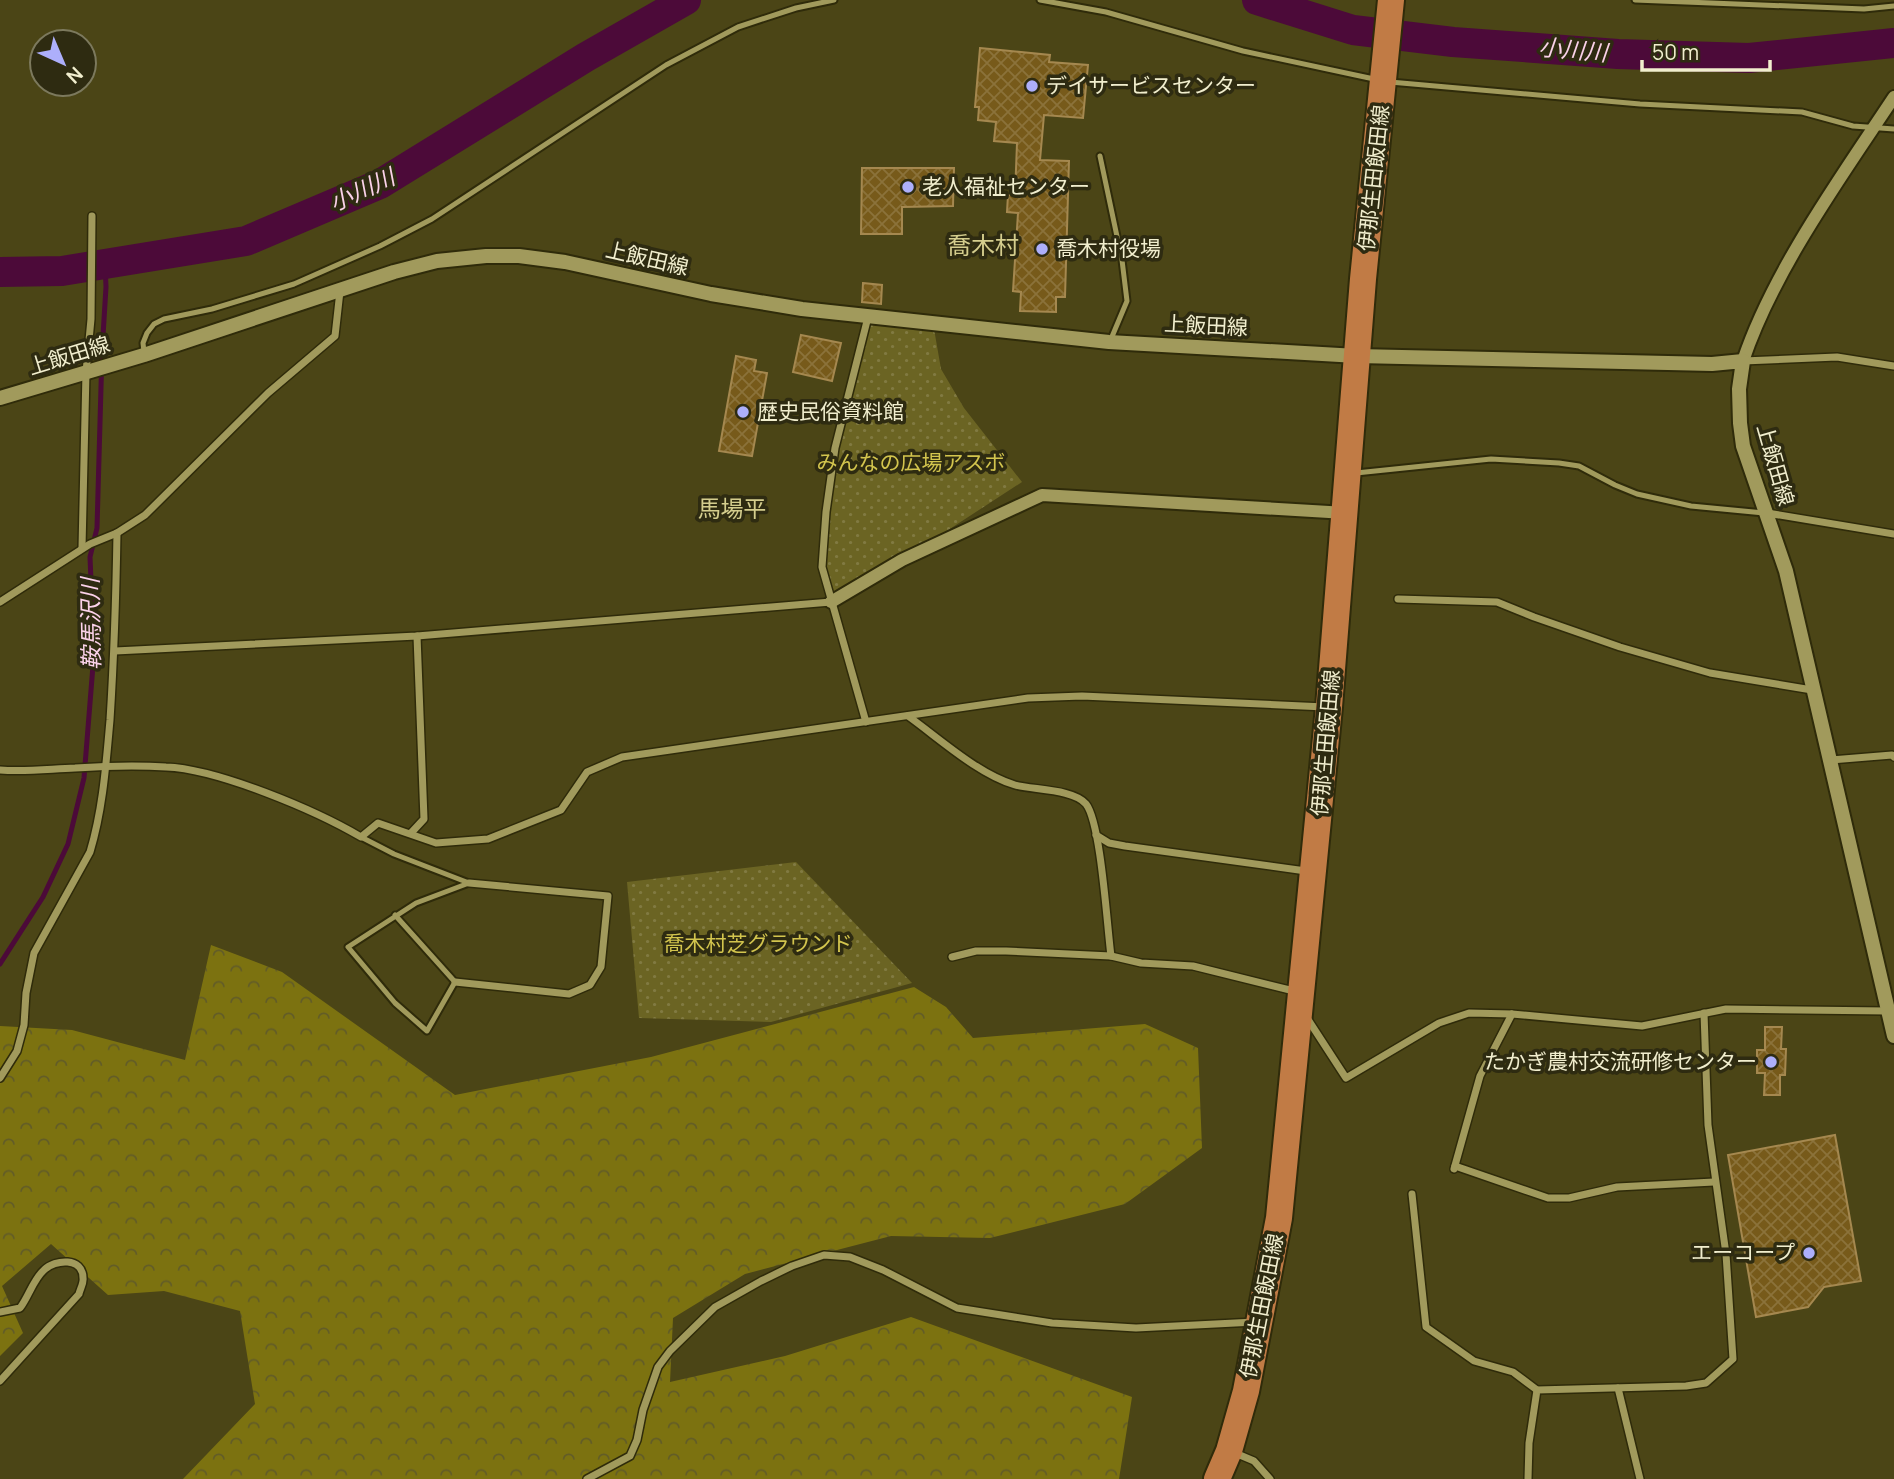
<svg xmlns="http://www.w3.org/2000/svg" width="1894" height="1479" viewBox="0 0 1894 1479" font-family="Manrope,'Noto Sans JP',sans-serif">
<defs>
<pattern id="grass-dots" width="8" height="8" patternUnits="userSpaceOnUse" patternTransform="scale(1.75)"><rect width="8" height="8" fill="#6b6423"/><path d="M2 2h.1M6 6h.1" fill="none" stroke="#817a42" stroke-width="1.8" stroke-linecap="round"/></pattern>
<pattern id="forest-crowns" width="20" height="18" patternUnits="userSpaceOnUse" patternTransform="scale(1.75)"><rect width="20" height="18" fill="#7c7210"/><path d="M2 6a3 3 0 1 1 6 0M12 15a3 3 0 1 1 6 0" fill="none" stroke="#625c27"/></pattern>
<pattern id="building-cross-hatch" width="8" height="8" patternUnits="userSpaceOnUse" patternTransform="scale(1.75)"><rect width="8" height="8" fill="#775a1a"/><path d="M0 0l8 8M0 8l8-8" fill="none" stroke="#8b723a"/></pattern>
</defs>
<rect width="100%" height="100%" fill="#4b4516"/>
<g fill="url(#grass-dots)">
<polygon points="869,315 934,329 941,369 964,408 1022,482 902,560 834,597 822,565 836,454"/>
<polygon points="796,862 912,983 771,1022 639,1018 627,882"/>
</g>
<polygon fill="url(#forest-crowns)" points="211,945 282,972 455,1095 651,1057 914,987 946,1007 973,1038 1145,1024 1198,1048 1202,1148 1125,1204 990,1238 891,1236 745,1274 673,1318 670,1382 785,1356 911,1317 1132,1397 1119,1479 183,1479 255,1404 240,1311 164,1291 108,1295 51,1244 2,1286 23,1333 0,1356 0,1026 72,1030 185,1060"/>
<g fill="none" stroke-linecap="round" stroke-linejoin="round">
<polyline stroke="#4c0a39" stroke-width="5" points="0,964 43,897 68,844 84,778 94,653 90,557 97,528 102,352 106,287 105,264"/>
<g stroke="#4c0a39" stroke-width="30">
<polyline points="1257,0 1353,30 1453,42 1618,54 1749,58 1894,43"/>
<polyline points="0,272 62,271 246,241 380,184 586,57 686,0"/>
</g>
</g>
<g fill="url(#building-cross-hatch)" stroke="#a5884f" stroke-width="2">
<polygon points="980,48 1050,55 1049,62 1088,65 1083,118 1044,115 1040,160 1069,161 1065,297 1056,297 1056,312 1020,311 1021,292 1013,291 1018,213 1007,212 1008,195 1015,195 1017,143 994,141 996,122 978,120 979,107 975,107"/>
<polygon points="862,168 954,168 953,206 902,207 902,234 861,234"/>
<polygon points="863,283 882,285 881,304 862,302"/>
<polygon points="801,335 841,343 832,381 793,372"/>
<polygon points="736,356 756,360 754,371 767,373 752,456 719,451"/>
<polygon points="1765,1027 1782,1027 1781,1049 1786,1049 1785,1075 1780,1075 1780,1095 1764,1095 1765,1073 1757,1073 1757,1050 1765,1050"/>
<polygon points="1835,1135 1861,1281 1824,1287 1808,1307 1756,1317 1728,1155"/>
</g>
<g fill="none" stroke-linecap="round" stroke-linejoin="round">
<g stroke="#2f2b0a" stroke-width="9">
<g id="service">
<polyline points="1040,0 1106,12 1243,51 1374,79"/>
<polyline points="1635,0 1864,9 1894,6"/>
<polyline points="1390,82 1640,104 1802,112 1853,126 1894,129"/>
<polyline points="1100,156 1122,260 1127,301 1111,339"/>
<polyline points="144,352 143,343 147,333 154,324 164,319 212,309 294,284 380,246 432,219 666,65 738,27 796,8 834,0"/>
<polyline points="1356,473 1491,459 1559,463 1579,466 1615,485 1637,494 1691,506 1764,513"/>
<polyline points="361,837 394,854 469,883"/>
<polyline points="395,915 455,982 427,1031 395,1003 348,947 416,903 469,883"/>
</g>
</g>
<g stroke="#2f2b0a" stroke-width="10">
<g id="minor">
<polyline points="1743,361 1837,357 1894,366"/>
<polyline points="1767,513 1894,534"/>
<polyline points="82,548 86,372 91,319 92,216"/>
<polyline points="1398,599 1497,602 1534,617 1620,647 1710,673 1812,690"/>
<polyline points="0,602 90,544 117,533 145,515 268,393 335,336 340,291"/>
<polyline points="115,651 417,636 831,602"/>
<path d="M908 716C940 739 978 774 1015 785 1033 790 1074 789 1086 804 1101 823 1107 926 1111 956"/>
<polyline points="866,722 822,567 826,512 835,448 868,317"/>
<polyline points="1831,760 1892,755 1894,757"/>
<path d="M0 770C25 772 49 769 75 768 105 766 136 765 166 767 218 769 315 810 361 837L378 823 436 843 488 839 561 810 587 772 622 757 1028 698 1082 696 1325 707"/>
<polyline points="411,833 424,819 417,636"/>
<polyline points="1096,835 1109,843 1125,846 1306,871"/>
<polyline points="952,957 976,951 1006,951 1111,956 1141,963 1193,966 1298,992"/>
<polyline points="455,982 569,994 590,985 601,967 608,896 469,883"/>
<polyline points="1307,1018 1346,1078 1439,1023 1469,1013 1512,1014 1642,1026 1726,1009 1888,1011"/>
<path d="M0 1078 17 1051 24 1025 26 993 34 953 90 852C103 809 106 764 110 720 114 657 116 595 117 533"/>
<polyline points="1455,1166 1548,1198 1569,1198 1617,1187 1714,1182"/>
<polyline points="1454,1169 1480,1076 1512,1014"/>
<polyline points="1412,1194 1426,1327 1474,1361 1513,1372 1537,1390"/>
<path d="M0 1312 20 1308C29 1296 33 1280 44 1270 55 1259 83 1257 83 1278 84 1283 80 1289 79 1294L0 1381"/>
<polyline points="1618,1388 1640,1479"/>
<polyline points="1235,1453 1254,1461 1270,1479"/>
<polyline points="587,1479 630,1456 637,1440 643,1410 658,1367 670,1351 715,1307 761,1281 792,1266 824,1255 850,1257 883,1270 957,1308 1052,1323 1136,1328 1255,1322"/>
<polyline points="1528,1479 1529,1443 1537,1390 1686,1386 1706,1383 1733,1359 1726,1254 1708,1125 1704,1013"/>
</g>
</g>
<g stroke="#2f2b0a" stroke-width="16">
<g id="tertiary">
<path d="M1743 361C1773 271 1841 177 1894 97"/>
<polyline points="831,602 902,560 1042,495 1346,513"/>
</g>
</g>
<g stroke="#2f2b0a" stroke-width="18">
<polyline id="secondary" points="0,398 144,355 394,272 437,261 486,256 519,256 565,262 711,294 802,309 1109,342 1357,356 1712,364 1743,361 1739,389 1740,423 1743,446 1786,571 1894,1036"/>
</g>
<g stroke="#2f2b0a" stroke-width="30">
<polyline id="primary" points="1217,1479 1229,1451 1246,1391 1279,1218 1329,707 1363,279 1391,0"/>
</g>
<use href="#service" stroke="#a19a5c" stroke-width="5"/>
<use href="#minor" stroke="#a19a5c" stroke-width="7"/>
<use href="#tertiary" stroke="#a19a5c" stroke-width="12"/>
<use href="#secondary" stroke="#a19a5c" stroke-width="14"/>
<use href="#primary" stroke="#c17b45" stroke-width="26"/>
</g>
<g fill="#adaffb" stroke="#2e2b11" stroke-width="2.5">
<circle cx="1032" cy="86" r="7"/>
<circle cx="908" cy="187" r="7"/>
<circle cx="1042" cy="249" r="7"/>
<circle cx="743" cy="412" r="7"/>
<circle cx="1771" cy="1062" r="7"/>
<circle cx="1809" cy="1253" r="7"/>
</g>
<g text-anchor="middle" stroke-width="7" stroke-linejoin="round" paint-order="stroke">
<g font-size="21" fill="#f1eece" stroke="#2e2b11" text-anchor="start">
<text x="1046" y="93">デイサービスセンター</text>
<text x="922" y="194">老人福祉センター</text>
<text x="1056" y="256">喬木村役場</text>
<text x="757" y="419">歴史民俗資料館</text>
<text x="1757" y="1069" text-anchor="end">たかぎ農村交流研修センター</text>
<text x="1795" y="1260" text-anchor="end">エーコープ</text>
</g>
<g font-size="21" fill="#f1eece" stroke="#2e2b11">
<text transform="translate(1374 178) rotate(-84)" y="7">伊那生田飯田線</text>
<text transform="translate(647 259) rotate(13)" y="7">上飯田線</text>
<text transform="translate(1206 326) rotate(3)" y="7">上飯田線</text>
<text transform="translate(69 356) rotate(-17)" y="7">上飯田線</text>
<text transform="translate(1775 465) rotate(74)" y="7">上飯田線</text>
<text transform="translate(1326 743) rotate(-85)" y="7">伊那生田飯田線</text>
<text transform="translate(1262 1306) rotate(-79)" y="7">伊那生田飯田線</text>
</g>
<g font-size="21" fill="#d3c54e" stroke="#2e2b11">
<text x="911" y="470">みんなの広場アスボ</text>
<text x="758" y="951">喬木村芝グラウンド</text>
</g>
<g font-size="23" font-style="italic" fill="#fbd2ea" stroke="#2e2b11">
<text transform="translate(1573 50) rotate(5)" y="8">小川川</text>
<text transform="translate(362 190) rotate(-25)" y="8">小川川</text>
<text transform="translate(91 624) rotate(-91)" y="8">鞍馬沢川</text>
</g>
<g font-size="23" fill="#d4cd8d" stroke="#2e2b11">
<text x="732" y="517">馬場平</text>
</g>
<g font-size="24" fill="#d4cd8d" stroke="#2e2b11">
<text x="983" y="254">喬木村</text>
</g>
</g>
<g transform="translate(63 63) rotate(136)"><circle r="33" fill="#2e2b11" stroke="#7c795d" stroke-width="2"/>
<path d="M0-5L12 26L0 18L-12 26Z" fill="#adaffb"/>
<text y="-10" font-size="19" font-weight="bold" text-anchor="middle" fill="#f1eece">N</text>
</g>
<path d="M1642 60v10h128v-10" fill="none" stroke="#f1eece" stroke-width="3.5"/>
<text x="1652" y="60" font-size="21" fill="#f1eece" stroke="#2e2b11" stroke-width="5" paint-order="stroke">50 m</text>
</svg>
